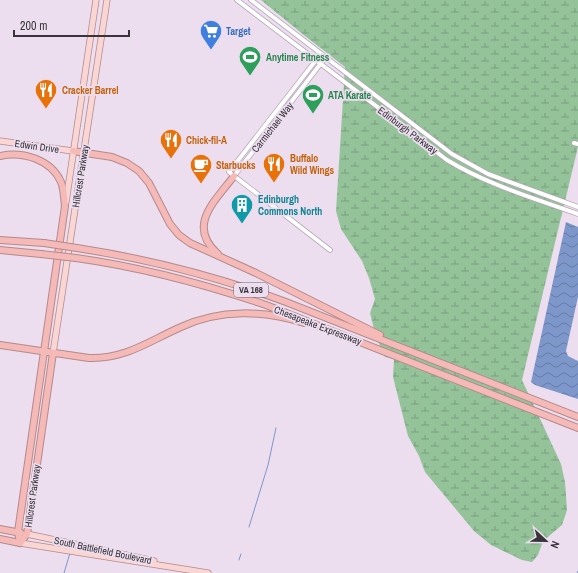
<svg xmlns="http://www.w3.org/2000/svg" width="578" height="573" viewBox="0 0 578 573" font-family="'Archivo Narrow',sans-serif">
<defs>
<pattern id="wetland-marsh" width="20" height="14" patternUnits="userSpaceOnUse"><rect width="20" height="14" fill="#94c39a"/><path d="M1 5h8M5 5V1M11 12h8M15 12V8" fill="none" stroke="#7a9f7f"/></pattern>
<pattern id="water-waves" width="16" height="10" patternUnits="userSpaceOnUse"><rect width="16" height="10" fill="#7d97ca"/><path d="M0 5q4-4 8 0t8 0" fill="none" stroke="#677ca5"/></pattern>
</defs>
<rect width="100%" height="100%" fill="#ecdeef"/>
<polygon fill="url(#wetland-marsh)" points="261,0 578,0 578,147 522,380 561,464 565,482 567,510 562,525 543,541 538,555 532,562 522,560 491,545 474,531 425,472 419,456 408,436 393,377 394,359 385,357 376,337 370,313 375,299 369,278 362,261 341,229 336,211 345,67 305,36"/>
<polygon fill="url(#water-waves)" points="566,222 578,227 578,297 566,351 568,356 578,361 578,399 535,385 531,382"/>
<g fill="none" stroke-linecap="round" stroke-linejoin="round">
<g stroke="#7d97ca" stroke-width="1">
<polyline points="249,527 268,465 276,428"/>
<polyline points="239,560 241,554"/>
<polyline points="64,573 70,553"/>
<polyline points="577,573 578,571"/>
</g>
<g stroke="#b4a7b6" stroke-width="5.5">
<g id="minor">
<path d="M237 0 447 160C488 185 534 198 578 214"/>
<polyline points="251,0 452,154 488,174 578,207"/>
<polyline points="320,55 229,172 330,250"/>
<polyline points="574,143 578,144"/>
<polyline points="234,176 325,58"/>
</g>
</g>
<g stroke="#b38a8b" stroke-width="7">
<g id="major">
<polyline points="0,141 73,151"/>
<polyline points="66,202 96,0"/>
<polyline points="53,353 107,0"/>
<polyline points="27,534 154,561"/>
<polyline points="20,543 208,573"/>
</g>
</g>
<g stroke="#b38a8b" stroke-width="8">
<g id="highway">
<polyline points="73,151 112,157 127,163 139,171 149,183 170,224 179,235 190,243 256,273 380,335"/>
<path d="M0 156C22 151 51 159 61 182 64 189 64 199 65 206L18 532 20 543"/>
<polyline points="0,240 44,243"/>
<path d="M77 248C148 259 219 277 286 302L578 417"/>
<polyline points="0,250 41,254"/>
<path d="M218 254C186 226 215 201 234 176"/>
<path d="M76 258C141 267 204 284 266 305L578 428"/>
<path d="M0 345 89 358C126 359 149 341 181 327 220 309 264 310 304 323"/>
<polyline points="0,529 21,533"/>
<polyline points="0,539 20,543"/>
<polyline points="20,543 27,534 53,353"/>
</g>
</g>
<use href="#minor" stroke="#fff" stroke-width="4"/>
<use href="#major" stroke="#f9d5d4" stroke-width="5.5"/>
<use href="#highway" stroke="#f5b9b7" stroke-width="6"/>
<g stroke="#b38a8b" stroke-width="8" stroke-linecap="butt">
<g id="highway-bridge">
<polyline points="44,243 77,248"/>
<polyline points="41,254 76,258"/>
</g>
</g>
<use href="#highway-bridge" stroke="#f5b9b7" stroke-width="6"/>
</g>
<defs>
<g id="supermarket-pin" transform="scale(1.15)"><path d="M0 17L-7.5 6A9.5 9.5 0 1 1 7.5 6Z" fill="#3f7fe0" stroke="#ecdeef"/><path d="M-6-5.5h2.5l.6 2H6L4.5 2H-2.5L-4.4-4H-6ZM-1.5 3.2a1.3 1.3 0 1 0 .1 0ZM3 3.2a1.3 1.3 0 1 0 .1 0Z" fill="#fff"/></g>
<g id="stadium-pin" transform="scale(1.15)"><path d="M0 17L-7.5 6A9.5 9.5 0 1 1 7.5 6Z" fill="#2e9e5b" stroke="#ecdeef"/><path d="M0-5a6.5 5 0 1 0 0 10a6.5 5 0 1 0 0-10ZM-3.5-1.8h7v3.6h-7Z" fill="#fff"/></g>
<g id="restaurant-pin" transform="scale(1.15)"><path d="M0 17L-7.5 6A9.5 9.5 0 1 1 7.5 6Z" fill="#e8710a" stroke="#ecdeef"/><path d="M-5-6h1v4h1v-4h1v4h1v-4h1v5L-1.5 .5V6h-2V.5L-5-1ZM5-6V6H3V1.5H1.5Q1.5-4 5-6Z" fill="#fff"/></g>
<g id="cafe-pin" transform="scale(1.15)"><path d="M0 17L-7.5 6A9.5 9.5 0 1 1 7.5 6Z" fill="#e8710a" stroke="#ecdeef"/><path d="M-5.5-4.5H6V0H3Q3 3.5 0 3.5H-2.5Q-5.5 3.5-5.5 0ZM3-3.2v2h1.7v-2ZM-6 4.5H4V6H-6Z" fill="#fff"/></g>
<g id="building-pin" transform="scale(1.15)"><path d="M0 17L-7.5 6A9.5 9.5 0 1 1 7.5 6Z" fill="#0f9aa8" stroke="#ecdeef"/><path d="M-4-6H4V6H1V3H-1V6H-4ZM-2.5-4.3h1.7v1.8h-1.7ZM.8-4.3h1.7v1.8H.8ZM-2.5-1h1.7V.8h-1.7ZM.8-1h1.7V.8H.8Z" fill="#fff"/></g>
</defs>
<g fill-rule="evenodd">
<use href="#supermarket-pin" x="211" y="31"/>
<use href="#stadium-pin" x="250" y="57"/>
<use href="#restaurant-pin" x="46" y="90"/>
<use href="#stadium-pin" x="313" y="95"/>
<use href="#restaurant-pin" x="171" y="140"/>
<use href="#restaurant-pin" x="274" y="164"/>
<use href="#cafe-pin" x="201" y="165"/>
<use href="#building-pin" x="242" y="205"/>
</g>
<g text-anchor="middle" stroke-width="3.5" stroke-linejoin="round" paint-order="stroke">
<rect fill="#ecdeef" stroke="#6f6770" stroke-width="1" x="234" y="283" width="34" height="14" rx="3"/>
<g font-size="9" font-weight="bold" fill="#39343a">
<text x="251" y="293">VA 168</text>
</g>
<g font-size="10" font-weight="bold" fill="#366cbe" stroke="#ecdeef" text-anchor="start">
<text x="226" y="35">Target</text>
</g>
<g font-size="10" font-weight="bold" fill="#27864d" stroke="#ecdeef" text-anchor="start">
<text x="266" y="61">Anytime Fitness</text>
<text x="328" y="99">ATA Karate</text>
</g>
<g font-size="10" font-weight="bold" fill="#c56008" stroke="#ecdeef" text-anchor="start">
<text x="62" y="94">Cracker Barrel</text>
<text x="186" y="144">Chick-fil-A</text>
<text x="290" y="162">Buffalo<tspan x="290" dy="12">Wild Wings</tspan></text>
<text x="216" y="169">Starbucks</text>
</g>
<g font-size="10" fill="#39343a" stroke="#ecdeef">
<text transform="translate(272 127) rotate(-52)" y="4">Carmichael Way</text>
<text transform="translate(408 130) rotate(37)" y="4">Edinburgh Parkway</text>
<text transform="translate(37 146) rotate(8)" y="4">Edwin Drive</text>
<text transform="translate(80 176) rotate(-81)" y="4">Hillcrest Parkway</text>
<text transform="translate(318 325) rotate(21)" y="4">Chesapeake Expressway</text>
<text transform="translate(32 496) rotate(-82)" y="4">Hillcrest Parkway</text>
<text transform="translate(103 550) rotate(12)" y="4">South Battlefield Boulevard</text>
</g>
<g font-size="10" font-weight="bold" fill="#0d838f" stroke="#ecdeef" text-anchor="start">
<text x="258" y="203">Edinburgh<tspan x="258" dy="12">Commons North</tspan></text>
</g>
</g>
<g transform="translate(546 541) rotate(112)" stroke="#ecdeef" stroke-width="3" paint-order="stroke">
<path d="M0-3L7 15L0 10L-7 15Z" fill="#39343a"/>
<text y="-6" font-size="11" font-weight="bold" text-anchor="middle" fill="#39343a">N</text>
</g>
<path d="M14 30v6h115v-6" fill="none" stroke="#39343a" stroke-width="2"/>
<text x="20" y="30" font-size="12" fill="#39343a" stroke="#ecdeef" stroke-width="3" paint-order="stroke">200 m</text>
</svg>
